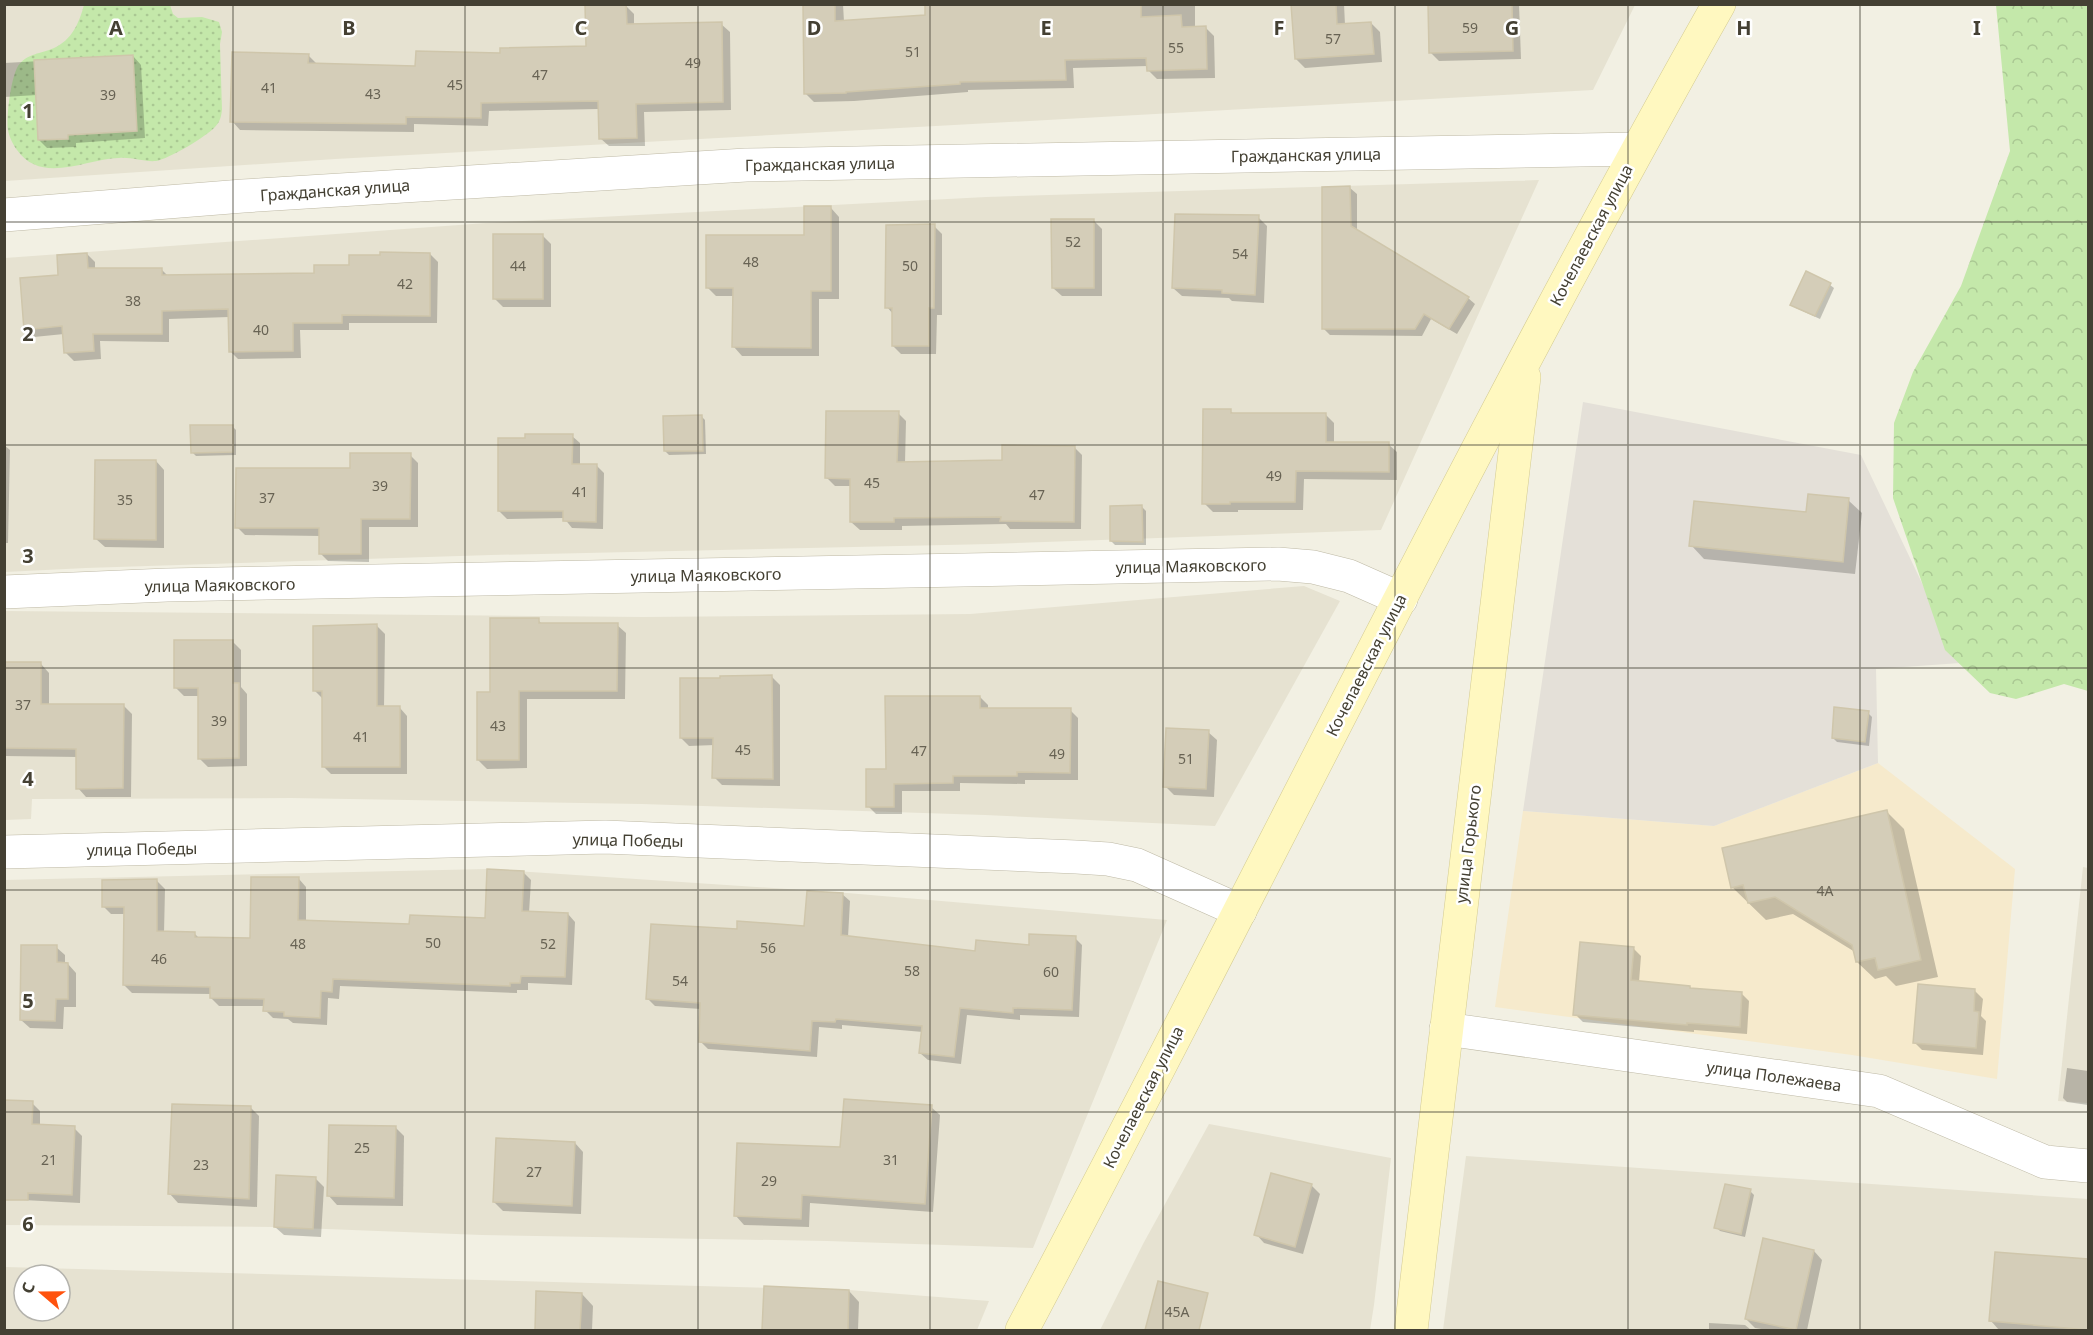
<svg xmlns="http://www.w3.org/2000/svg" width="2093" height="1335" viewBox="0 0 2093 1335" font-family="'Noto Sans',sans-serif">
<defs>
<pattern id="forest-crowns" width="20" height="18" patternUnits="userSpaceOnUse" patternTransform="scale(1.5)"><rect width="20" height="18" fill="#c4e8aa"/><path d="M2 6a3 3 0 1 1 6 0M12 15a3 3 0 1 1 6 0" fill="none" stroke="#aac893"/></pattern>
<pattern id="park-dots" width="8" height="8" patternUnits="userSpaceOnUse" patternTransform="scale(1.5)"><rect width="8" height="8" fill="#c4e8aa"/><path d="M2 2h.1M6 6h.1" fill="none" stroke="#aac893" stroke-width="1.8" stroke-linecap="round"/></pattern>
</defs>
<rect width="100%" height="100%" fill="#f2f0e3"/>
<g fill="#e6e2d1" fill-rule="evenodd">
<polygon points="5,5 1635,5 1593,90 335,159 5,181"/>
<polygon points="1539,180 1381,530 991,544 491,555 86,568 5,572 5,258 486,223 986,197"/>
<polygon points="1304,586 1340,601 1215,826 985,815 642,804 291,798 32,799 31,819 5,820 4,611 643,617 970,614"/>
<polygon points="2083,867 2088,868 2088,1103 2058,1101"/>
<polygon points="487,869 847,893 1167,920 1033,1248 827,1241 482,1235 274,1227 5,1225 4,880"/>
<polygon points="1209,1124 1391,1158 1374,1305 1370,1330 1100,1330 1143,1244"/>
<polygon points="1466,1156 2088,1199 2088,1330 1443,1330"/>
<path d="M5 1267 849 1290 989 1301 977 1330H5ZM24 1275H60V1311H24Z"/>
</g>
<polygon fill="#f6eacc" points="1878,763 2015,869 1997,1079 1852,1055 1495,1007 1523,811 1714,826"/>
<polygon fill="#e4e0d8" points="1583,402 1861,455 1960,663 1876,669 1878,763 1714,826 1523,811"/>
<polygon fill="url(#forest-crowns)" points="1996,5 2088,5 2088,691 2064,684 2016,699 1990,693 1945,650 1893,498 1894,423 1913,372 1961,286 2010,151"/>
<path fill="url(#park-dots)" d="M84 5H170L173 14 178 18 202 17 219 22 222 32 220 44 222 110C221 117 220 122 215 127 207 136 169 159 156 161 144 162 132 157 119 158 85 159 42 185 17 150 13 145 9 136 8 130 6 116 11 78 18 66 27 53 41 54 54 48 72 40 79 23 84 5Z"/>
<g fill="#0003">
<polygon points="805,4 843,4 844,22 927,17 926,4 1195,4 1195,28 1205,27 1214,36 1215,78 1157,79 1148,70 1148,66 1073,68 1074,88 968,90 968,92 854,101 814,102 805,93"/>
<polygon points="1293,4 1344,4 1345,25 1371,23 1380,32 1382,62 1305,68 1296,59"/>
<polygon points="1429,4 1519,4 1521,59 1439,61 1431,53"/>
<polygon points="626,6 634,14 634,26 721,24 730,32 731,110 644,112 645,146 609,146 600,138 599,109 489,111 488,126 414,124 414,132 240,130 232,121 308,55 317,64 417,67 502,55 587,48"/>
<polygon points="133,56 141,65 145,138 76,143 76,147 47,148 39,140 37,95 4,97 4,63"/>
<polygon points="1350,188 1357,194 1357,232 1468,298 1475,304 1457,334 1431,319 1422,336 1330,335 1323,328"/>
<polygon points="831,208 839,217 839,299 819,299 819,356 742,356 734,347 734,296 716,296 707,287 805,237"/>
<polygon points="1258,217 1267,226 1264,303 1232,301 1229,298 1182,296 1173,288"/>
<polygon points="1093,220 1102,229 1102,296 1062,296 1053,288"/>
<polygon points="934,226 942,234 942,315 937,315 936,354 901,354 893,346 893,314 887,307"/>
<polygon points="542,235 551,244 551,307 503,307 494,298"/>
<polygon points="87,254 95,262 95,269 161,269 169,277 315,274 350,266 430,254 438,262 437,323 349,323 349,330 300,330 301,358 238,359 230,351 229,317 169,319 169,342 100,341 101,359 74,361 65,352 64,334 34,337 26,329 60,277"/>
<polygon points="1807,273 1830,285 1834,288 1820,319 1796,308 1792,304"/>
<polygon points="1230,411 1234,414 1326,415 1334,423 1334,444 1388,444 1397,452 1397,480 1304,479 1303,510 1238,510 1238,512 1213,512 1204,503"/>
<polygon points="898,413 906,421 905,463 1003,461 1074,447 1082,455 1081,529 1010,529 1006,524 902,526 902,530 860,530 851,522 852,486 835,486 827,478"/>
<polygon points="701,416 705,420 706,454 669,455 665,451"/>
<polygon points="232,426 236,430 236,455 196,456 192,452"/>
<polygon points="572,436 580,443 580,465 597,466 604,473 603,529 572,528 564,518 507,519 499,511"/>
<polygon points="4,445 10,450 8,543 4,543"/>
<polygon points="410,455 418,463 418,527 369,527 369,562 328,561 320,553 320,536 245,535 237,527 351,470"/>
<polygon points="156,461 164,470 164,548 105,547 96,539"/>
<polygon points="1848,500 1862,513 1855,574 1704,559 1691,545"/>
<polygon points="1142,507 1146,511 1146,545 1115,545 1111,541"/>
<polygon points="538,620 543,625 617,625 626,633 625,699 527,699 527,768 487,769 478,760 491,693"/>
<polygon points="377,626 385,634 384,708 400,708 407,716 407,774 331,774 323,766 322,698 314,690"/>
<polygon points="233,642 241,650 241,687 247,694 247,766 208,767 199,758 199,696 184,696 175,687"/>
<polygon points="4,664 41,664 49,673 49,705 123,705 132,714 131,797 86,797 78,788 78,757 4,756"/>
<polygon points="772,677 780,685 780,786 722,785 714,777 715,745 689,746 681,738"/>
<polygon points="980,697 988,705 988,709 1070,710 1078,718 1078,780 1025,780 1025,784 960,783 960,791 902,791 902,814 876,814 868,806 887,770"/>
<polygon points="1868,713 1872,717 1869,746 1837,742 1833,738"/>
<polygon points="1208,732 1217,740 1214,797 1174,795 1165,786"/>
<polygon points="1887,812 1904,829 1938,977 1896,986 1886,976 1875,979 1857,962 1855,952 1793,914 1766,920 1732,887"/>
<polygon points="523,872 531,880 529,913 568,914 575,922 572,985 528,983 528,990 517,990 517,993 340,986 339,999 328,998 327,1025 293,1023 288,1019 273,1018 265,1010 265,1006 219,1006 211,998 211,994 132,993 124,985 126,914 111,914 103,906 157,881 165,889 164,933 194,933 200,939 251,940 299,879 306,887 306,921 411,925 486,920"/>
<polygon points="842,894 850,901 848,937 977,952 1030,946 1075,938 1082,945 1079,1017 1020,1015 1020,1020 967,1015 961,1064 928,1060 920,1053 923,1032 842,1025 842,1029 819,1027 817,1057 708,1049 701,1042 701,1009 655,1006 648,999 738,931 805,927"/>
<polygon points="56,947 65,955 65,964 68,964 76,973 76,1007 64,1007 63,1029 30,1028 21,1020"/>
<polygon points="1634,949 1641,956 1639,982 1690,987 1693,990 1741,993 1749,1001 1747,1034 1694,1030 1694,1032 1583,1022 1575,1014"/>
<polygon points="1975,991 1983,999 1981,1016 1986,1021 1983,1055 1922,1050 1914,1042"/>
<polygon points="2067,1068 2088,1071 2088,1105 2067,1102 2063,1098"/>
<polygon points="32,1103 40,1111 40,1126 74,1128 82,1136 80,1203 4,1199"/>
<polygon points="250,1107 259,1116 257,1207 178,1203 170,1194"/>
<polygon points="931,1107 940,1115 933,1212 810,1203 809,1227 744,1225 736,1216 841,1148"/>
<polygon points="396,1128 404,1136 403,1206 337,1205 329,1196"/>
<polygon points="575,1143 583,1152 581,1214 503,1211 494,1202"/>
<polygon points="1272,1174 1312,1186 1320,1194 1303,1254 1264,1243 1256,1234"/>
<polygon points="315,1178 324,1187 321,1237 284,1235 275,1227"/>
<polygon points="1750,1191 1754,1195 1745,1237 1720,1231 1716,1227"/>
<polygon points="1814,1251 1822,1260 1807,1330 1768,1330 1755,1328 1746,1319"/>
<polygon points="1996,1253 2088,1261 2088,1330 1999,1330 1991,1321"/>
<polygon points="766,1287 849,1291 859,1302 858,1330 763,1330"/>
<polygon points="538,1292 582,1294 593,1306 592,1330 536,1330"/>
<polygon points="1709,1323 1745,1325 1751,1330 1709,1330"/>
</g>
<g fill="#d4cdb8" stroke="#cfc6ab" stroke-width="1.5">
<polygon points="626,4 627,24 722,22 723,102 636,104 637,138 599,139 598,101 481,103 481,118 406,117 406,124 230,122 232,52 309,54 308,63 415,66 416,51 500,53 500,48 586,46 585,5"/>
<polygon points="803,4 835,4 835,21 925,15 925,4 1141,4 1141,17 1181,15 1182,27 1206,26 1207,69 1147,71 1146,58 1065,60 1066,80 960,82 960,84 846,92 846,93 804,94"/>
<polygon points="1291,4 1336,4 1337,24 1371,22 1374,54 1295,59"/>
<polygon points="1428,4 1512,4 1513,51 1429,53"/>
<polygon points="133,55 137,131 68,135 68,139 38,140 34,60"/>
<polygon points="1350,186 1351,226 1469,297 1449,329 1424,314 1415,329 1322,329 1322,187"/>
<polygon points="804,206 831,206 831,291 811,291 811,348 732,347 733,288 706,288 706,235 804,235"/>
<polygon points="1175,214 1259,215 1255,295 1222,293 1222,290 1172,288"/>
<polygon points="1051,219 1094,219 1094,288 1052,288"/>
<polygon points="935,224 934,308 929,308 929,346 892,346 892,308 885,308 886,225"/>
<rect x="493" y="234" width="50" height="65"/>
<polygon points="380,252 430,253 430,316 342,315 342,323 293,323 293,351 229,352 228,309 162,311 162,334 93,334 94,351 64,353 62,326 24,330 20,278 58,275 57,255 87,253 88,268 162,268 162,275 314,273 314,265 349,265 349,255 380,255"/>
<polygon points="1806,271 1831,283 1815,316 1790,305"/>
<polygon points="1203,409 1231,409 1231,413 1326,413 1326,442 1389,442 1389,472 1296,471 1295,502 1230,502 1230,504 1202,504"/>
<polygon points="826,411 899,411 897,462 1002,460 1002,445 1075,446 1074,522 1000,521 1001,517 894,518 894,522 850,522 850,479 825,478"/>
<polygon points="702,415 703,451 664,451 663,416"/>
<polygon points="190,425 233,425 233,452 191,453"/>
<polygon points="525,434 573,434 572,464 597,464 596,522 563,521 563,511 498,511 498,438 525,438"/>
<polygon points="350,453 411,453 410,519 361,519 361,554 319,554 319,528 235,528 236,468 350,468"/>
<polygon points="95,460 156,460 156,540 94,539"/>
<polygon points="1808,494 1849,498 1843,562 1689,546 1694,501 1806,512"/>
<polygon points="1142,505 1143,542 1110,541 1110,506"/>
<polygon points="490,618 539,618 539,623 618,623 617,691 519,691 519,760 477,760 477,692 490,692"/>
<polygon points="377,624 377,706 400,706 400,767 322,767 322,691 313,691 313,626"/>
<polygon points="174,640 233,640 233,683 239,683 239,758 198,759 198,688 174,688"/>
<polygon points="4,662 41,662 41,704 124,704 123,788 76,789 76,749 4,748"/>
<polygon points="772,675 773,779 712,778 713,738 680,738 680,678 720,678 720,676"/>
<polygon points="885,696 980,696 980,708 1071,708 1070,773 1017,772 1017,776 953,776 953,783 894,784 894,807 866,807 866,769 886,769"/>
<polygon points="1834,707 1869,711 1865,742 1832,738"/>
<polygon points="1166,728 1209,730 1206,789 1163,787"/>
<polygon points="1887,810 1921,960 1878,970 1875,958 1856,962 1852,945 1775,897 1748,903 1743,885 1731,888 1722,848"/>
<polygon points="487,869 524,871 522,911 568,913 565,977 521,976 520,983 510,983 510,986 333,979 332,992 321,991 320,1018 284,1016 284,1012 263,1011 264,999 210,998 210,987 123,985 124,907 102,907 102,880 157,879 157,931 195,932 195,937 250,938 251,877 299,877 298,920 409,924 410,915 485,918"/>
<polygon points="807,891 843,893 841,935 975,951 976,940 1029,945 1029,934 1076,936 1072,1010 1013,1008 1013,1013 960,1008 954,1057 919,1053 922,1026 836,1019 835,1022 812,1021 810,1051 699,1042 700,1003 646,999 651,924 737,929 737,921 804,926"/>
<polygon points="1580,942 1634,947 1631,980 1690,986 1690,988 1742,992 1740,1027 1687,1023 1687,1025 1573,1015"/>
<polygon points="21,945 57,945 57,962 68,963 68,999 56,999 55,1021 20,1020"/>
<polygon points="1918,984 1975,989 1974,1011 1979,1012 1976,1048 1913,1043"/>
<polygon points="844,1099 932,1105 925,1204 802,1195 801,1219 734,1216 737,1143 840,1147"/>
<polygon points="4,1100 33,1101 32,1124 75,1126 72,1195 28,1193 28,1200 4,1200"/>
<polygon points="172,1104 251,1106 249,1199 168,1194"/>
<polygon points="329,1125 396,1126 394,1198 327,1196"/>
<polygon points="496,1138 575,1142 572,1206 493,1202"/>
<polygon points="1271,1173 1312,1184 1295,1247 1254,1235"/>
<polygon points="276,1175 316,1177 313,1229 274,1227"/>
<polygon points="1725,1184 1751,1189 1741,1234 1714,1228"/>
<polygon points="1763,1238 1814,1250 1796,1330 1745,1319"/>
<polygon points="1995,1252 2088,1259 2088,1330 1989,1321"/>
<polygon points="1158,1281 1208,1293 1199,1330 1145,1330"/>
<polygon points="764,1286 849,1290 848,1330 762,1330"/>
<polygon points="536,1291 582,1293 580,1330 535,1330"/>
</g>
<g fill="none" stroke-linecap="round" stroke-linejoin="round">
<g stroke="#beb9a5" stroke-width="34">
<g id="street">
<polyline points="4,215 243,196 746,165 1637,149"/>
<polyline points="4,592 167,585 1278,564 1313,567 1349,576 1401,599"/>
<polyline points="4,852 605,837 1076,857 1108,859 1137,865 1240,911"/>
<polyline points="1446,1029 1879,1091 2045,1162 2088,1166"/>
</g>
</g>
<g stroke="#d4cb91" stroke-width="34">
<g id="secondary">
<path d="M1022 1330C1256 889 1473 439 1719 4"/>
<polyline points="1411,1330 1524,377"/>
</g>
</g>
<use href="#street" stroke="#fff" stroke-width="33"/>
<use href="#secondary" stroke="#fff8c0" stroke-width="33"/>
</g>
<path fill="none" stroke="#444033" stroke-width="1.5" stroke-opacity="0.55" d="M233 4V1330M465 4V1330M698 4V1330M930 4V1330M1163 4V1330M1395 4V1330M1628 4V1330M1860 4V1330M4 222H2088M4 445H2088M4 668H2088M4 890H2088M4 1112H2088"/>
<g text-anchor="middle" stroke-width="5" stroke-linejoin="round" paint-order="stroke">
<g font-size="14" fill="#686354">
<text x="1470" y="33">59</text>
<text x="1333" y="44">57</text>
<text x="1176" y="53">55</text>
<text x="913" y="57">51</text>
<text x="693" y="68">49</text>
<text x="540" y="80">47</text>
<text x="455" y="90">45</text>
<text x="269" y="93">41</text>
<text x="373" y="99">43</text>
<text x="108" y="100">39</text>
<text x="1073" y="247">52</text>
<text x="1240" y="259">54</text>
<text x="751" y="267">48</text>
<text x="518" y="271">44</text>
<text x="910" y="271">50</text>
<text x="405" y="289">42</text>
<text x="133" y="306">38</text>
<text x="261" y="335">40</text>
<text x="1274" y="481">49</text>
<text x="872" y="488">45</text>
<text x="380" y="491">39</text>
<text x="580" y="497">41</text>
<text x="1037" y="500">47</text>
<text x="267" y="503">37</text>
<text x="125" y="505">35</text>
<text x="23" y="710">37</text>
<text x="219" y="726">39</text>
<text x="498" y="731">43</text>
<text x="361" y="742">41</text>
<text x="743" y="755">45</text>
<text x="919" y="756">47</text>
<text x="1057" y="759">49</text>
<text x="1186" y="764">51</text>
<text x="1825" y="896">4А</text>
<text x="433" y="948">50</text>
<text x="298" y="949">48</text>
<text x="548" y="949">52</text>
<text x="768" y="953">56</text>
<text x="159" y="964">46</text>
<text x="912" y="976">58</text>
<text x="1051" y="977">60</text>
<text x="680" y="986">54</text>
<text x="362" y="1153">25</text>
<text x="49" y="1165">21</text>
<text x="891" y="1165">31</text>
<text x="201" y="1170">23</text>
<text x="534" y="1177">27</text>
<text x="769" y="1186">29</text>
<text x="1177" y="1317">45А</text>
</g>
<g font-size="16" fill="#444033" stroke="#fff">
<text transform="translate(1306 155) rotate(-1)" y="6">Гражданская улица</text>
<text transform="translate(820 164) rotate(-1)" y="6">Гражданская улица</text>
<text transform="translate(335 190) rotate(-4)" y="6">Гражданская улица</text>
<text transform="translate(1591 235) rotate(-62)" y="6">Кочелаевская улица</text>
<text transform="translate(1191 566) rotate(-1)" y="6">улица Маяковского</text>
<text transform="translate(706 575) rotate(-1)" y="6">улица Маяковского</text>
<text transform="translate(220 585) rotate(-1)" y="6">улица Маяковского</text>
<text transform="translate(1366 665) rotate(-63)" y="6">Кочелаевская улица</text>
<text transform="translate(628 840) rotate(1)" y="6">улица Победы</text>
<text transform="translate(1468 844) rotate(-83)" y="6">улица Горького</text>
<text transform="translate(142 849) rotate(-1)" y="6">улица Победы</text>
<text transform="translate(1774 1076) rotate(8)" y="6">улица Полежаева</text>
<text transform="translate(1143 1097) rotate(-63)" y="6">Кочелаевская улица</text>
</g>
</g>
<g font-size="20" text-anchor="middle" font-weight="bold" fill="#444033" stroke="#fff" stroke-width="5" stroke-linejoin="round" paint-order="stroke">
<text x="116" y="35">A</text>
<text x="349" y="35">B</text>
<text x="581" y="35">C</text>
<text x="814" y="35">D</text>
<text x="1046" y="35">E</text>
<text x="1279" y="35">F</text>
<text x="1512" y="35">G</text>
<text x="1744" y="35">H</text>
<text x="1977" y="35">I</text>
<text x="28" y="118">1</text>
<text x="28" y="341">2</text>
<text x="28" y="563">3</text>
<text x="28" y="786">4</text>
<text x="28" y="1008">5</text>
<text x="28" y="1231">6</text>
</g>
<rect width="2093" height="1335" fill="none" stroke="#444033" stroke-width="12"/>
<g transform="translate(42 1293) rotate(290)"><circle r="28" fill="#ffffff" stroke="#b4b3ad" stroke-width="1.5"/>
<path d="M0-4.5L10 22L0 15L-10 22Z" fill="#ff520d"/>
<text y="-9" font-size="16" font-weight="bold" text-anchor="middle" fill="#444033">С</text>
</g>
</svg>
